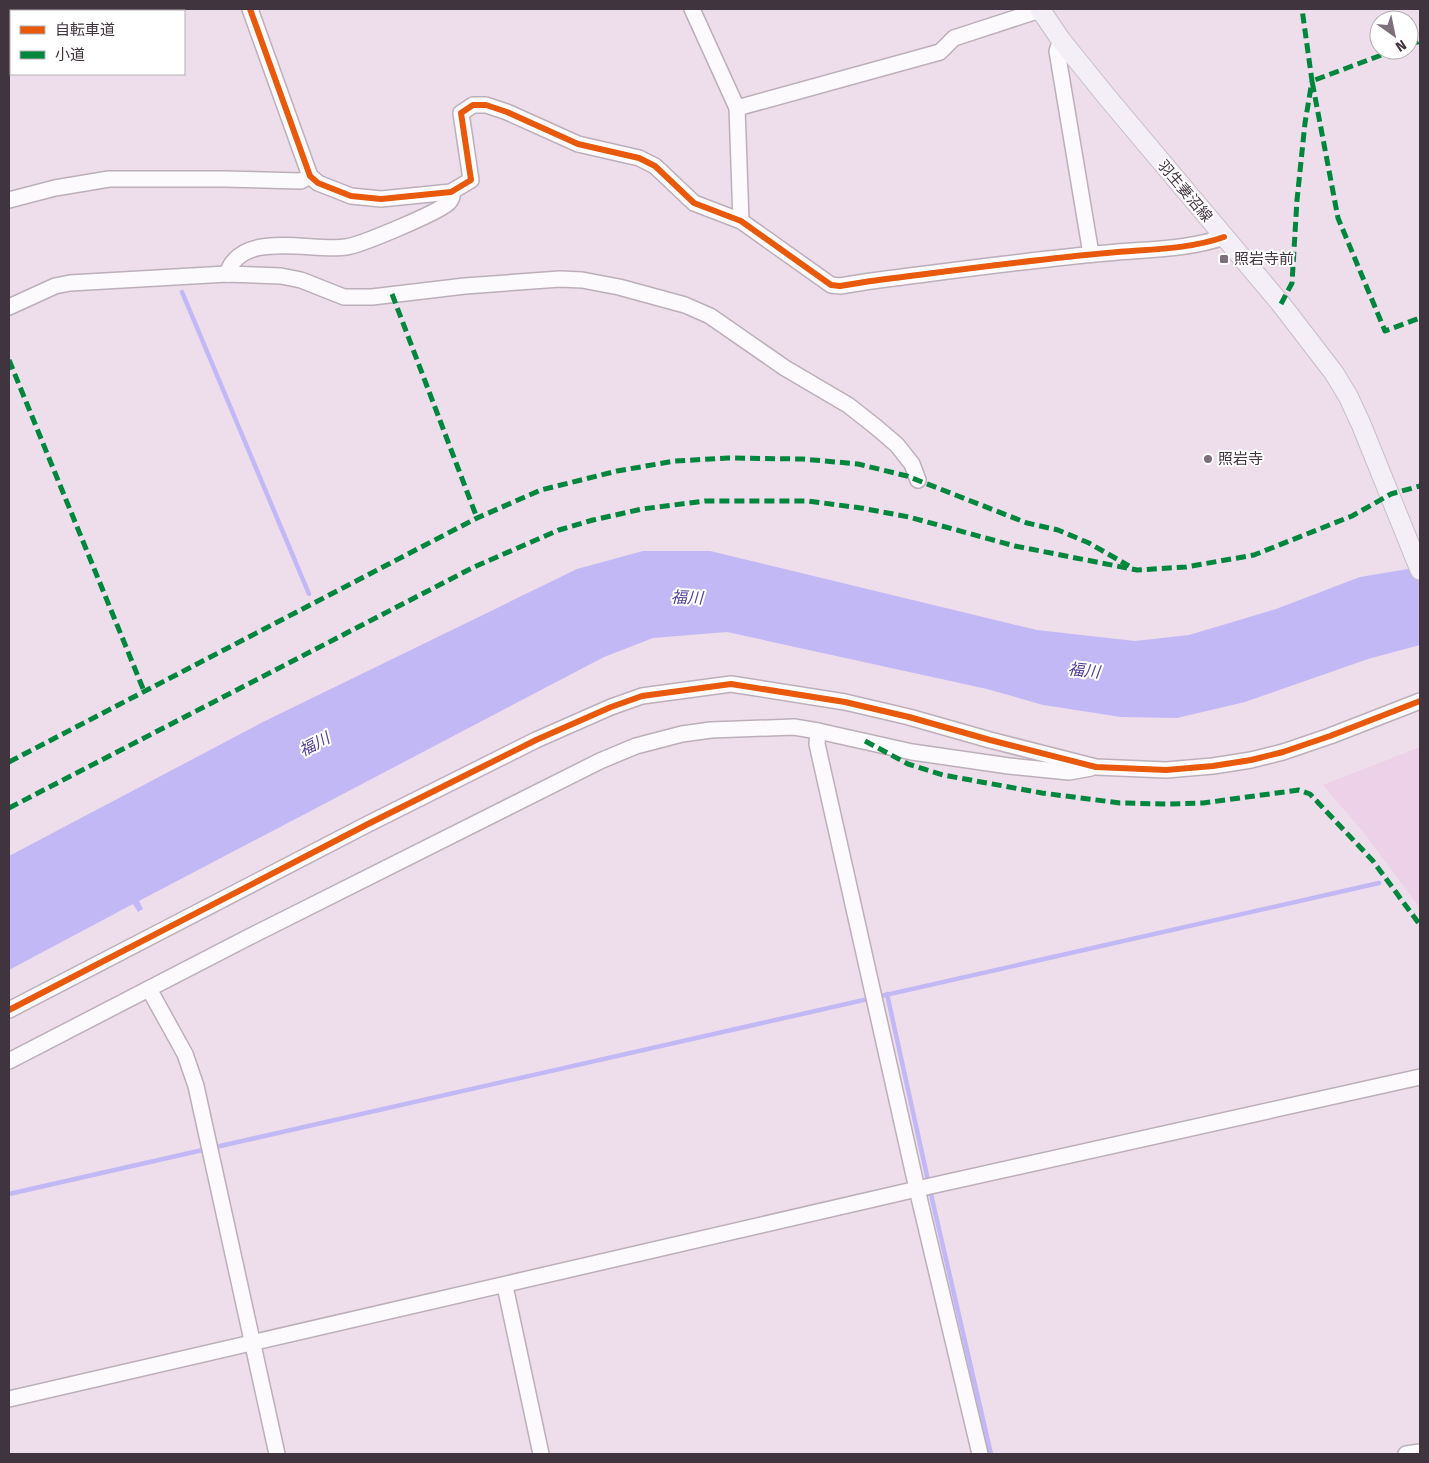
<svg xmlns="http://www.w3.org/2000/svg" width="1429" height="1463" viewBox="0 0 1429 1463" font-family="'Fira Sans','Noto Sans JP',sans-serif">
<rect width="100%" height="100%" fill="#eeddeb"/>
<polygon fill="#edd1e8" points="1420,747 1420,908 1364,833 1323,785"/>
<polygon fill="#c3b8f6" points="643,551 710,551 1037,630 1135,641 1189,635 1276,609 1360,577 1420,567 1420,645 1368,659 1245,702 1177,718 1121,717 1043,705 987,689 727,632 653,638 604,657 139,901 143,909 138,912 133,904 9,970 9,856 265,721 577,569"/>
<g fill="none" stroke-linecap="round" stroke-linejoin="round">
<g stroke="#c3b8f6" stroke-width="4.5">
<polyline points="182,292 309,594"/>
<polyline points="887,994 933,1203 991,1454"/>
<polyline points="9,1194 1379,883"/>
</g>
<g stroke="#bcafba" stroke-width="18">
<g id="minor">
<path d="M250 9 310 176 318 183 351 196 381 199 451 192 471 180 461 113 473 105H486L507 112 578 144 639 158 655 166 694 203 741 221 831 285 840 286 871 281C950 271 1028 260 1107 253 1146 249 1187 250 1224 237"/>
<polyline points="692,9 737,108 940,52 954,38 1040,10"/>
<polyline points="43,11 47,9"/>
<polyline points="9,35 11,33"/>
<polyline points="1061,40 1057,51 1091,254"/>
<polyline points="737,108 741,221"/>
<polyline points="9,200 55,188 109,179 223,179 301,181 310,176"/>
<path d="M227 274C241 229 311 252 346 247 361 245 437 213 448 203 450 202 451 199 452 197L451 192"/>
<polyline points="9,307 55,286 70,283 227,274 281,276 301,280 344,297 372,297 465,286 560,279 582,280 619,287 685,305 710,316 785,368 848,405 876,427 897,445 912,464 918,480"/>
<polyline points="818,731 817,744 917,1189 980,1454"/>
<polyline points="149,989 185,1054 196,1086 277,1454"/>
<polyline points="9,1010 368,824 536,740 611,707 642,696 731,684 845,702 909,717 990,740 1096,767 1166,770 1213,766 1251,760 1283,752 1330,736 1420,701"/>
<polyline points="9,1061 249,937 600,761 636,746 682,734 711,730 794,727 818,731 912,752 1009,766 1069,772 1091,768"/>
<polyline points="505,1286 541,1454"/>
<polyline points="9,1399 917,1189 1420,1077"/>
<polyline points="1406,1454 1420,1452"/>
</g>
</g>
<g stroke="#c7bfc6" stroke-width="21">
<polyline id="major" points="1040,9 1061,40 1107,97 1281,304 1334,373 1348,396 1361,424 1420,570"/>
</g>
<use href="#minor" stroke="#fcfafc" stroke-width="15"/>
<use href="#major" stroke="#f4eef6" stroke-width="19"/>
<g stroke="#00873e" stroke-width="5" stroke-dasharray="10 5" stroke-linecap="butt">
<polyline points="1409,45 1420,41"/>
<polyline points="1395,50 1312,81 1338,218 1385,331 1420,318"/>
<polyline points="392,294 477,518"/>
<polyline points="1281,304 1292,283 1297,200 1305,123 1312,81 1302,9"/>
<polyline points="9,360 144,691"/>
<polyline points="865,741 908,764 943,775 1042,793 1120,803 1167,804 1203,803 1299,790 1310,794 1373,861 1420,925"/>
<polyline points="9,762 477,518 541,490 617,471 675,461 728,458 803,459 858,464 907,476 1027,523 1058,530 1089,543 1129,566"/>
<polyline points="9,808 474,567 559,530 593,520 642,509 705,501 808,501 861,508 909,517 1015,546 1137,570 1186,567 1254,555 1352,516 1391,494 1420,486"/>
</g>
<g stroke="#fff" stroke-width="9">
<g id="cycleway">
<path d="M250 9 310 176 318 183 351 196 381 199 451 192 471 180 461 113 473 105H486L507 112 578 144 639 158 655 166 694 203 741 221 831 285 840 286 871 281C950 271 1028 260 1107 253 1146 249 1187 250 1224 237"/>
<polyline points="9,1010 368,824 536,740 611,707 642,696 731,684 845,702 909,717 990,740 1096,767 1166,770 1213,766 1251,760 1283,752 1330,736 1420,701"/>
</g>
</g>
<use href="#cycleway" stroke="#e8590c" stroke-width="6"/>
</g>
<g fill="#7d6f7b" stroke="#fff" stroke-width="2">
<rect x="1219" y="254" width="10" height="10" rx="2.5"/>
<circle cx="1208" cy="459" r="5"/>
</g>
<g text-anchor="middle" stroke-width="4" stroke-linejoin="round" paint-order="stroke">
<g font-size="15" fill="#40343e" stroke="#fff">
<text transform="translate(1185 191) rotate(50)" y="5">羽生妻沼線</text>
</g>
<g font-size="15" fill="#40343e" stroke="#fff" text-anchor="start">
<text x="1234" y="264">照岩寺前</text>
<text x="1218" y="464">照岩寺</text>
</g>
<g font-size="16" font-style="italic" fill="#513e9b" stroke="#fff">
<text transform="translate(687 597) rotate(2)" y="6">福川</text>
<text transform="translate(1084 670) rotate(6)" y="6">福川</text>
<text transform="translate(314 744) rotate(-28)" y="6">福川</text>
</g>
</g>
<rect width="1429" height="1463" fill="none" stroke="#40343e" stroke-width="20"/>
<rect x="10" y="10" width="175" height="65" fill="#ffffff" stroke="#b3aeb2"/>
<rect x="20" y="26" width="25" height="8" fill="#e8590c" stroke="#b3aeb2"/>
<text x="55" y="35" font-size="15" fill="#40343e">自転車道</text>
<rect x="20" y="51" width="25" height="8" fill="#00873e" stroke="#b3aeb2"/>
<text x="55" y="60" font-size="15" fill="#40343e">小道</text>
<g transform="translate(1394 35) rotate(147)"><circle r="24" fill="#ffffff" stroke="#b3aeb2"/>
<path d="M0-4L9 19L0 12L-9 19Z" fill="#7d6f7b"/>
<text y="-8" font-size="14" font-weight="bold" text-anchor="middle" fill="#40343e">N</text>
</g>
</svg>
